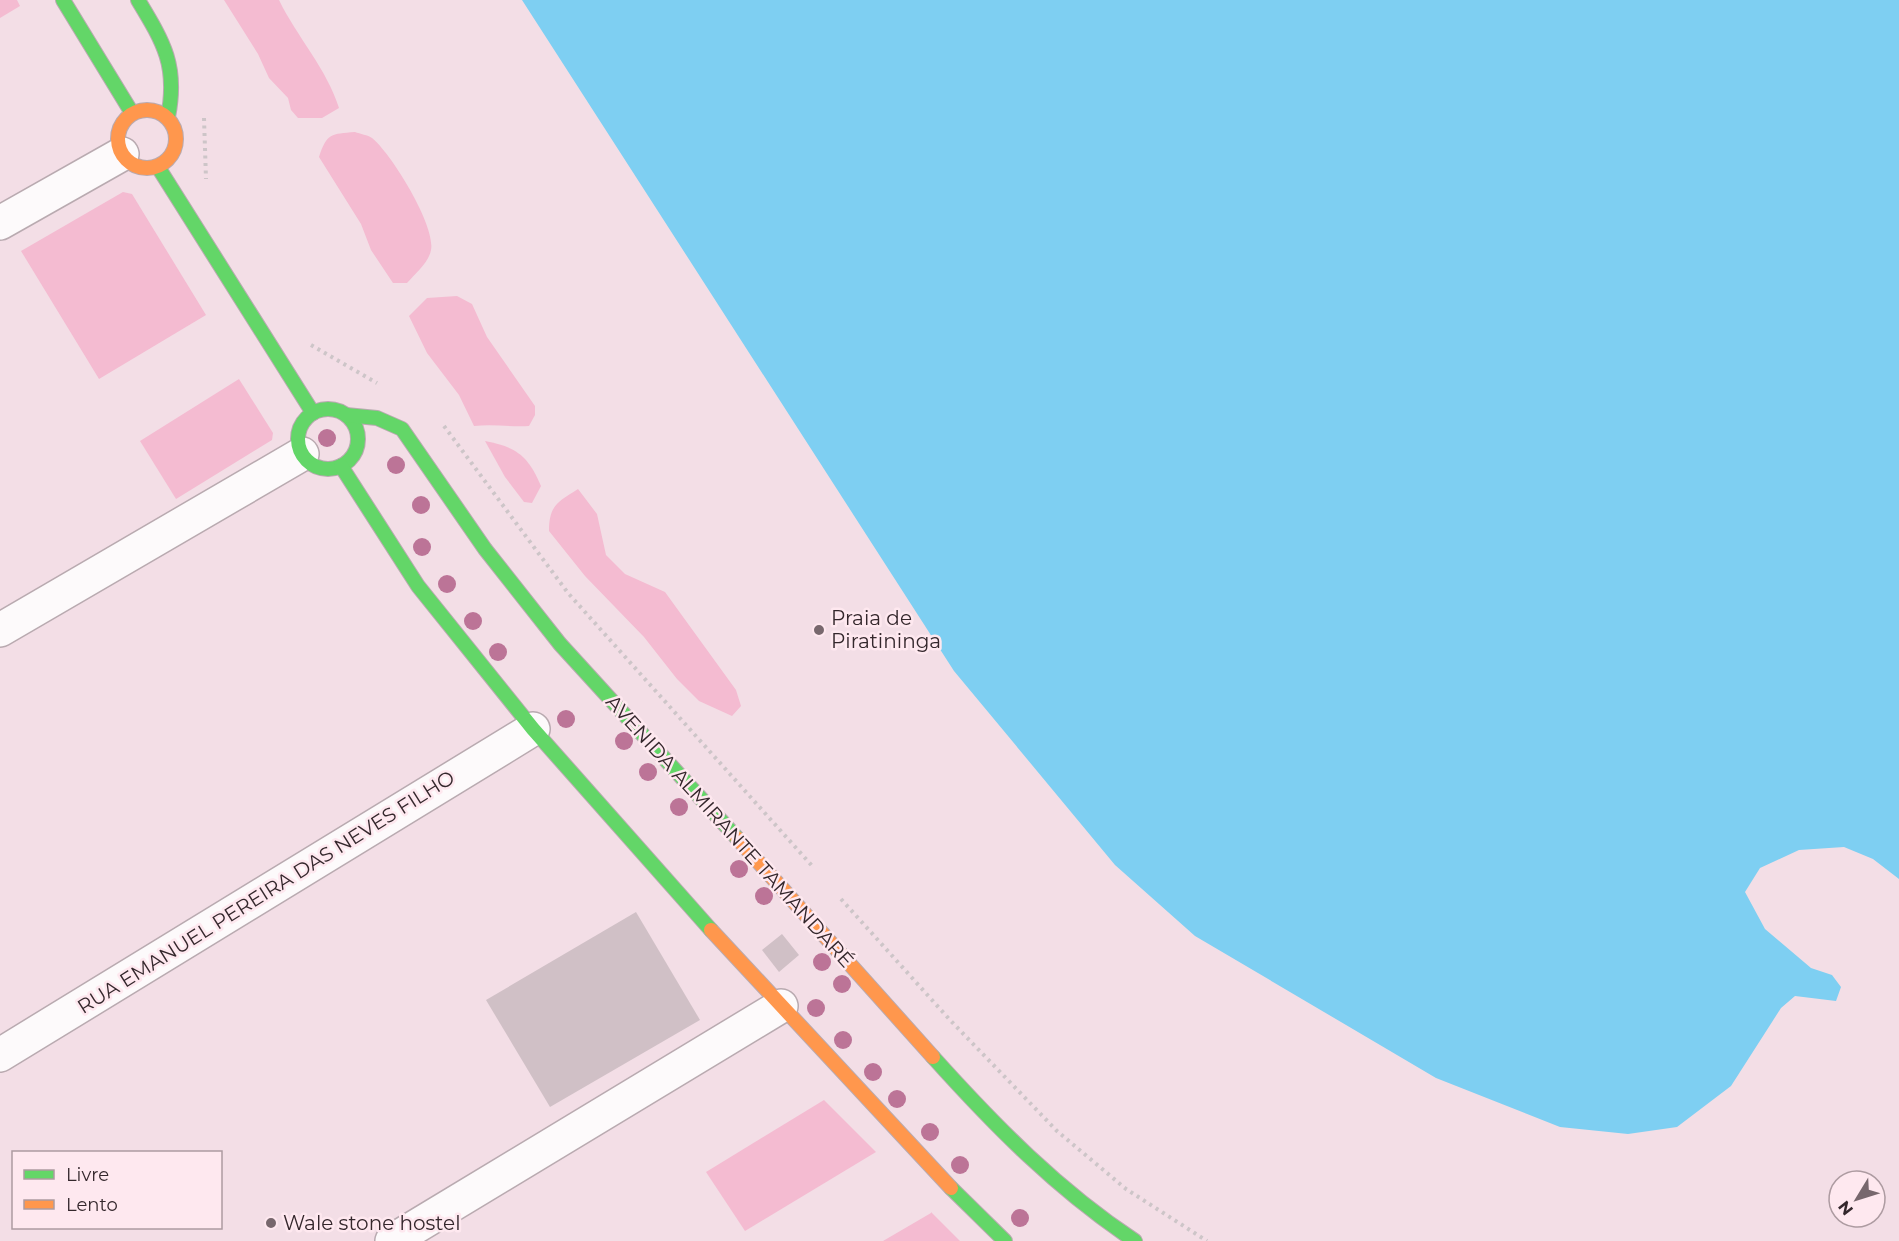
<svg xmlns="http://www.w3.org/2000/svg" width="1899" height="1241" viewBox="0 0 1899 1241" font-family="Montserrat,sans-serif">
<rect width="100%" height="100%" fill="#f3dee6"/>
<g fill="#f4bbd1">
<polygon points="0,0 17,0 20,6 0,18"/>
<path d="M224 0H279C297 37 327 69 339 108L322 118H298L291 110 288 98 269 78 258 54Z"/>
<path d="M355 132C360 134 368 135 372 138 391 153 436 226 431 250 429 262 415 274 407 283H393L371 250 361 224 319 157C327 133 331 134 355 132Z"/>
<polygon points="123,192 132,194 206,315 99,379 21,251"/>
<path d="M457 296 472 304 487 337 535 406V415L529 426C511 427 493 424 474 426L459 395 427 353 409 316 427 298Z"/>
<polygon points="239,379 273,433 272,440 176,499 140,441"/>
<path d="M485 441C516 447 528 455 541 486L532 503 524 502 505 477Z"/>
<path d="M578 489 597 514 606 555 625 574 665 592 736 690 741 706 732 716 699 701 677 679 644 637 585 576 549 531C549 505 558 502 578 489Z"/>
<polygon points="824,1100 876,1152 745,1231 706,1172"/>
<polygon points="931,1212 960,1241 883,1241 931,1213"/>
</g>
<polygon fill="#7ecff2" points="522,0 1899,0 1899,879 1873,859 1844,847 1799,850 1760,868 1745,892 1765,929 1811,968 1832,975 1841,987 1836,1001 1795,996 1781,1008 1731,1086 1677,1127 1628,1134 1560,1127 1436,1078 1195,936 1115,865 954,671"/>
<g fill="#d0c0c6">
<polygon points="636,912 700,1020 550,1107 486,1000"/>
<polygon points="782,934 799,955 779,972 762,950"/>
</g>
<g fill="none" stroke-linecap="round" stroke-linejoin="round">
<g stroke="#b9aab0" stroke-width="36">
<g id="street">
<polyline points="0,223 122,154"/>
<polyline points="0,630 302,454"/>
<polyline points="0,1055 533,729"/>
<polyline points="392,1241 781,1006"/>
</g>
</g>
<g stroke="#b9aab0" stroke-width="16">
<g id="fast">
<polyline points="63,0 132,113"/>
<path d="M138 0C164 43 178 66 168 117"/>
<polyline points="158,167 313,413"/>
<circle cx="328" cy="439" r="30"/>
<polyline points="346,415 377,418 402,429 485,549 560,644 737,838"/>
<polyline points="341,466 418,586 533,729 711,930"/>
<path d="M933 1057C995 1126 1058 1190 1135 1241"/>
<polyline points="951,1188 1005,1241"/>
</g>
</g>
<g stroke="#b9aab0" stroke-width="16">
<g id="slow">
<circle cx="147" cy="139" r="29"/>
<polyline points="737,838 933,1057"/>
<polyline points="711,930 951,1188"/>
</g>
</g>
<g stroke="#cdc5c8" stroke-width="4" stroke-dasharray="3 4.5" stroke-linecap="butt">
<polyline points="204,118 206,179"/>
<polyline points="311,345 377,383"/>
<polyline points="444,426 568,593 814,868"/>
<polyline points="841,899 950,1020 1057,1131 1126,1189 1207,1241"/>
</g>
<use href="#street" stroke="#fdfafb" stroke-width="33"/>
<use href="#fast" stroke="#63d668" stroke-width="14"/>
<use href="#slow" stroke="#ff974d" stroke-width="14"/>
</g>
<g fill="#bc7497">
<circle cx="327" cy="438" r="9"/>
<circle cx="396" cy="465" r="9"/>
<circle cx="421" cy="505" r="9"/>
<circle cx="422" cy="547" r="9"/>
<circle cx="447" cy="584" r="9"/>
<circle cx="473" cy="621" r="9"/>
<circle cx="498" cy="652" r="9"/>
<circle cx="566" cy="719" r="9"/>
<circle cx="624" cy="741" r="9"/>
<circle cx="648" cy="772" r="9"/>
<circle cx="679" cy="807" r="9"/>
<circle cx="739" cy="869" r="9"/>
<circle cx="764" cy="896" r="9"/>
<circle cx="822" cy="962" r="9"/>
<circle cx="842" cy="984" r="9"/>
<circle cx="816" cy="1008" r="9"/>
<circle cx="843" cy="1040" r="9"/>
<circle cx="873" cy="1072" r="9"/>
<circle cx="897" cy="1099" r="9"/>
<circle cx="930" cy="1132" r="9"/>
<circle cx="960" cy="1165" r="9"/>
<circle cx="1020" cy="1218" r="9"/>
</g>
<g fill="#77676d" stroke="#fee8ef" stroke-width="2">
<circle cx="819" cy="630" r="6"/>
<circle cx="271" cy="1223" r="6"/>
</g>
<g text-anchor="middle" stroke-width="5" stroke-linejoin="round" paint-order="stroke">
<g font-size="20" fill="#34272c" stroke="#fee8ef" text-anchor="start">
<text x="831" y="625">Praia de<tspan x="831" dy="23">Piratininga</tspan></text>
<text x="283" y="1230">Wale stone hostel</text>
</g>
<g font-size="20" fill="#34272c" stroke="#fee8ef">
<text transform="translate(730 831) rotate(48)" y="7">AVENIDA ALMIRANTE TAMANDARÉ</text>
<text transform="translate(266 892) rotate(-32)" y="7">RUA EMANUEL PEREIRA DAS NEVES FILHO</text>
</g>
</g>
<rect x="12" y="1151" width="210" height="78" fill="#fee8ef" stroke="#ad9ba1" stroke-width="1.5"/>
<rect x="24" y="1170" width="30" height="9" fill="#63d668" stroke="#ad9ba1" stroke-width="1.5"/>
<text x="66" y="1181" font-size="18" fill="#34272c">Livre</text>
<rect x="24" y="1200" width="30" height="9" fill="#ff974d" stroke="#ad9ba1" stroke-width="1.5"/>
<text x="66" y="1211" font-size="18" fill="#34272c">Lento</text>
<g transform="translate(1857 1199) rotate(232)"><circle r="28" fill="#fee8ef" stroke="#ad9ba1" stroke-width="1.5"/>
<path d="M0-4.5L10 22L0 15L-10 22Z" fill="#77676d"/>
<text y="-9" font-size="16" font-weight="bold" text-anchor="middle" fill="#34272c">N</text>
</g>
</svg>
